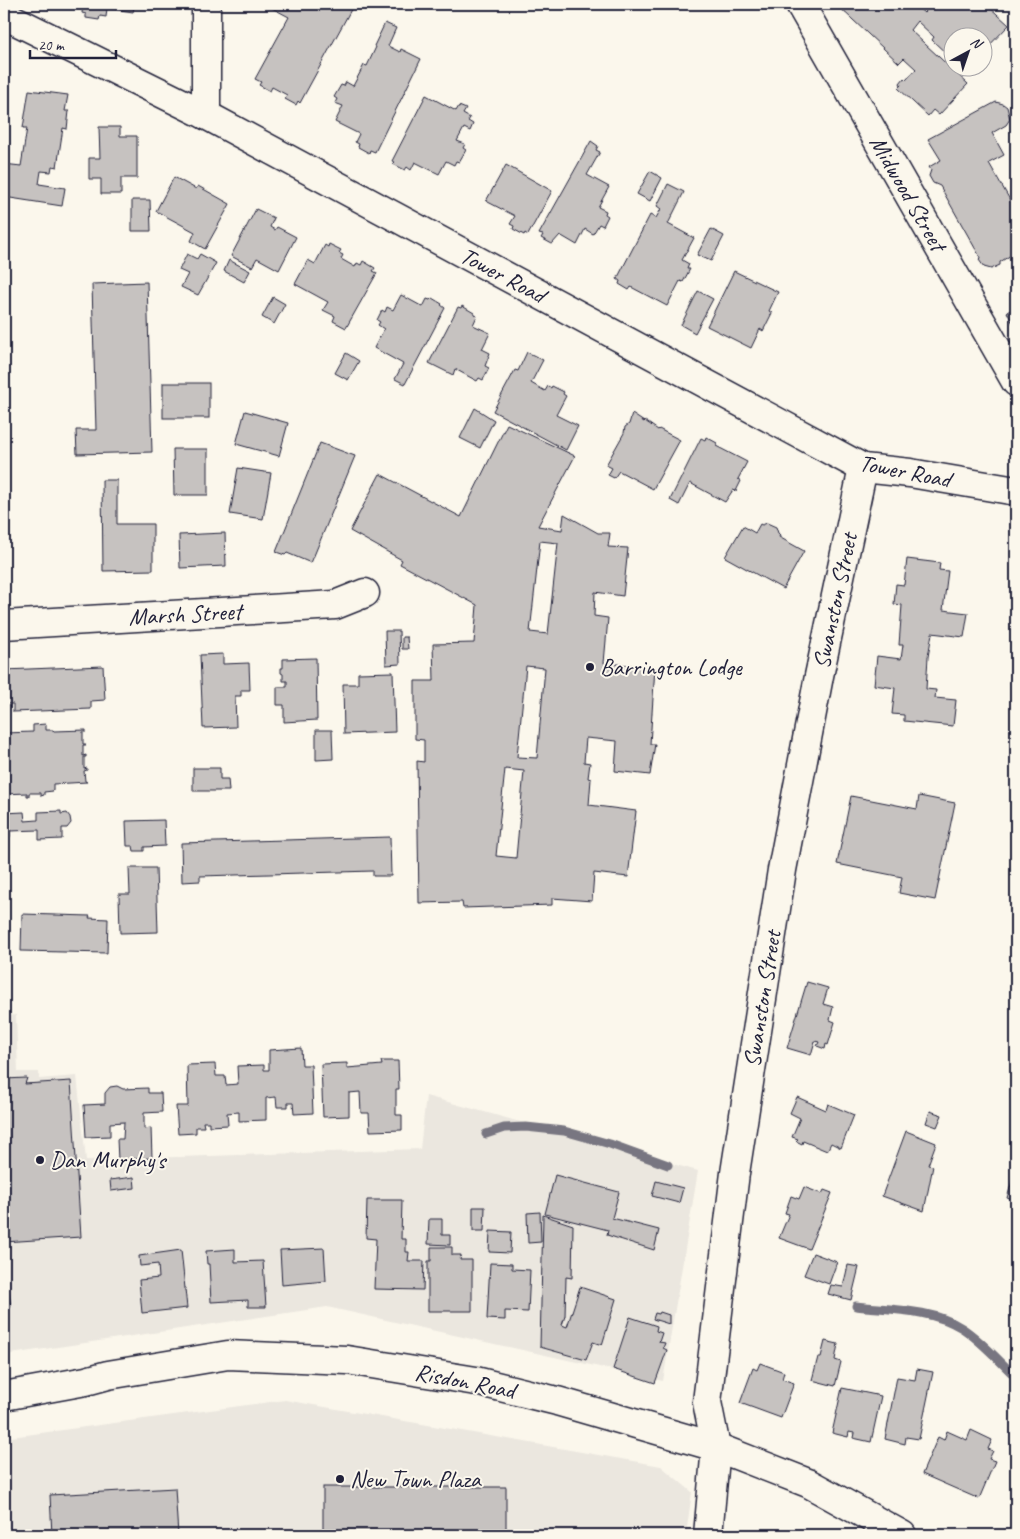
<svg xmlns="http://www.w3.org/2000/svg" width="1020" height="1539" viewBox="0 0 1020 1539" font-family="Caveat,sans-serif">
<rect width="100%" height="100%" fill="#fbf7ec"/>
<filter id="ink" filterUnits="userSpaceOnUse"><feTurbulence type="fractalNoise" baseFrequency=".02" numOctaves="2"/><feDisplacementMap in="SourceGraphic" scale="10" xChannelSelector="R" yChannelSelector="G"/><feConvolveMatrix kernelMatrix="1 2 1 2 8 2 1 2 1" color-interpolation-filters="sRGB"/></filter>
<g filter="url(#ink)">
<g fill="#ebe7df">
<polygon points="16,1015 18,1072 39,1072 39,1079 77,1076 86,1160 420,1149 426,1096 698,1171 663,1381 327,1307 4,1355 4,1016"/>
<polygon points="285,1400 661,1466 692,1492 686,1535 4,1535 4,1438"/>
</g>
<g fill="none" stroke-linecap="round" stroke-linejoin="round">
<g stroke="#787681" stroke-width="9">
<polyline points="486,1134 504,1128 526,1127 564,1131 610,1144 668,1165"/>
<path d="M856 1306C891 1310 932 1309 962 1328 982 1341 999 1361 1016 1377"/>
</g>
</g>
<g fill="#c6c2c0" stroke="#22223b" fill-rule="evenodd">
<polygon points="83,4 135,4 133,12 107,8 106,17 100,16 99,20 86,18 86,14 82,13"/>
<polygon points="274,4 329,4 334,7 335,4 354,4 300,103 298,101 296,105 285,99 287,95 272,87 270,91 259,85 261,82 255,79 289,17 272,8"/>
<polygon points="838,4 914,4 924,13 933,4 986,4 1009,25 982,53 982,38 952,38 952,59 932,40 934,37 917,21 910,30 968,84 939,115 933,110 928,116 898,88 901,85 900,83 904,78 906,80 916,69 904,58 899,63 837,5"/>
<polygon points="385,23 396,28 388,46 400,52 401,49 421,59 375,152 370,150 369,153 358,147 359,144 355,142 359,134 335,122 343,106 335,103 337,99 334,97 341,85 344,86 346,82 353,86 364,65 367,66 376,47 374,46"/>
<polygon points="29,90 68,95 65,111 69,111 67,129 63,128 57,167 52,166 51,172 41,171 39,184 65,188 62,206 4,197 4,164 21,166 27,128 23,128"/>
<polygon points="426,95 456,111 459,106 466,109 463,114 470,118 468,121 473,124 470,131 464,128 457,141 465,144 463,148 466,150 459,162 456,161 454,165 446,161 439,174 415,162 411,170 407,167 405,170 393,164 395,162 392,161"/>
<polygon points="996,102 1003,104 1007,107 1010,119 1006,125 992,133 1004,155 989,163 1014,207 1016,206 1016,252 1000,262 1000,265 991,269 984,267 979,260 980,257 940,186 933,183 929,176 931,170 929,167 941,160 928,139"/>
<polygon points="99,127 120,127 120,136 137,136 137,178 121,178 121,194 101,194 101,179 89,179 89,158 100,158"/>
<polygon points="591,141 598,146 596,150 600,152 587,175 609,187 598,207 606,211 605,214 608,216 603,226 599,224 593,234 585,229 577,245 560,235 552,244 541,238 543,235 539,234"/>
<polygon points="506,165 552,191 528,235 525,233 524,235 513,229 514,226 510,224 515,216 486,201"/>
<polygon points="650,171 662,178 650,201 637,194"/>
<polygon points="174,177 196,189 198,186 230,204 205,249 191,241 195,232 156,211"/>
<polygon points="668,184 684,192 668,224 694,238 682,260 689,264 687,269 690,269 683,282 680,281 667,306 631,287 629,290 619,284 620,281 617,279 650,215 656,218 661,209 657,206"/>
<polygon points="132,200 150,200 151,231 132,231"/>
<polygon points="256,209 274,218 270,227 275,230 277,227 296,237 279,270 257,258 252,267 231,256"/>
<polygon points="711,229 724,236 711,261 697,255"/>
<polygon points="329,244 341,250 339,253 343,255 341,259 355,267 357,263 361,265 363,261 375,268 373,271 377,273 346,328 333,321 335,316 323,310 328,302 295,284 308,260 315,264 325,245 328,247"/>
<polygon points="187,254 197,259 200,254 216,263 198,295 181,287 188,274 179,270"/>
<polygon points="229,260 250,271 244,282 224,271"/>
<polygon points="734,271 778,292 769,311 772,313 763,331 760,329 751,348 707,326"/>
<polygon points="147,282 152,452 77,454 76,430 96,430 92,284"/>
<polygon points="698,291 713,299 695,333 681,325"/>
<polygon points="401,295 423,307 427,299 430,300 432,298 442,304 441,305 445,308 405,384 395,379 403,364 374,348 384,329 378,325 380,322 377,320 382,310 385,312 387,307 393,310"/>
<polygon points="273,297 285,304 274,324 262,317"/>
<polygon points="462,306 474,313 474,314 477,316 473,325 490,333 482,349 490,353 485,366 489,368 483,380 479,378 477,381 455,369 453,375 429,363 458,307 461,308"/>
<polygon points="1016,307 1016,329 1007,312"/>
<polygon points="527,352 543,360 531,383 545,391 548,386 551,388 552,386 564,392 563,394 566,396 556,415 578,426 566,450 493,411 515,370 518,371"/>
<polygon points="346,353 359,361 348,380 335,373"/>
<rect x="163" y="383" width="46" height="35"/>
<polygon points="475,408 494,420 480,448 460,438"/>
<polygon points="245,411 288,423 279,456 236,444"/>
<polygon points="632,414 644,422 645,421 658,430 659,429 680,440 653,489 619,471 614,478 608,475 612,468 606,465 624,433 625,427 629,424"/>
<path d="M507 424 575 456 538 526 562 530 564 514 598 533H610L608 547 628 548 623 596 595 592 594 616 608 618 604 663 655 667 650 744H655L650 775 615 771 617 741 586 738 584 762 590 763 588 778 591 779 589 805 636 811 628 877 594 873 592 901 552 898V905L463 908 462 902 419 903 417 761 424 762V740L415 739V681H434L433 644 474 643 477 605 400 564 402 560 350 531 380 474 461 517ZM540 541 558 543 548 634 530 632ZM526 666 545 668 537 758 517 757ZM505 769 524 771 516 858 496 856Z"/>
<polygon points="706,437 717,443 716,446 747,462 738,479 741,481 736,491 733,490 725,502 690,483 679,505 670,500 701,438 705,440"/>
<polygon points="320,443 355,456 311,563 287,553 285,555 276,552"/>
<polygon points="173,449 208,449 208,495 174,495"/>
<polygon points="238,468 271,473 263,519 230,514"/>
<polygon points="102,480 117,480 117,524 153,524 153,570 103,571"/>
<polygon points="767,523 776,527 778,533 780,535 779,537 804,551 783,589 725,557 743,526 755,533 760,524 762,525"/>
<polygon points="225,533 226,566 180,568 179,535"/>
<polygon points="907,559 940,563 939,570 948,571 943,610 968,613 964,637 932,633 928,657 926,689 936,690 935,698 956,700 953,726 904,721 904,715 892,714 895,688 874,685 877,656 901,659 903,645 899,645 902,605 894,604 896,584 904,585"/>
<polygon points="385,631 399,631 400,664 386,665"/>
<polygon points="402,637 407,637 408,649 402,649"/>
<polygon points="223,654 223,664 249,663 250,690 241,690 241,696 235,696 236,727 203,728 200,655"/>
<polygon points="316,658 317,720 284,722 284,705 277,705 277,687 287,687 287,681 283,681 283,674 281,673 281,668 283,668 283,659"/>
<polygon points="103,666 105,700 91,701 91,709 13,712 13,704 4,704 4,670"/>
<polygon points="393,672 395,732 344,734 343,684 358,684 358,673"/>
<polygon points="46,724 46,730 53,730 54,731 86,730 86,732 83,732 83,744 86,744 86,745 83,745 83,756 86,755 86,757 84,757 84,769 87,768 87,770 84,771 85,781 87,782 53,784 53,791 44,792 44,795 41,796 41,793 29,793 29,796 27,796 27,793 4,794 4,733 33,732 33,725"/>
<polygon points="316,730 332,730 333,759 316,760"/>
<polygon points="193,768 220,768 220,779 228,779 229,791 193,791"/>
<polygon points="851,796 917,809 919,796 955,803 935,900 899,893 902,877 837,864"/>
<polygon points="61,811 61,814 67,813 70,817 71,823 67,828 62,828 62,839 39,840 39,830 10,831 10,837 4,837 4,813 24,812 25,821 38,820 38,812"/>
<polygon points="164,820 165,846 144,847 144,851 134,851 133,846 127,846 126,821"/>
<polygon points="390,837 391,876 373,876 373,871 200,876 200,881 182,882 181,843"/>
<polygon points="129,868 156,868 158,932 120,933 119,894 130,894"/>
<polygon points="22,914 90,916 89,918 108,919 107,953 21,951"/>
<polygon points="807,982 828,988 823,1004 833,1007 830,1020 835,1022 828,1045 826,1044 825,1049 817,1046 819,1042 815,1041 811,1055 787,1048"/>
<polygon points="301,1048 302,1065 311,1065 313,1113 294,1114 293,1103 288,1103 288,1107 277,1107 276,1097 266,1098 266,1120 239,1121 239,1112 227,1113 228,1125 209,1126 209,1122 203,1122 204,1127 196,1127 196,1133 178,1134 176,1106 188,1106 187,1065 215,1064 216,1076 225,1076 226,1085 238,1084 237,1066 264,1065 264,1070 269,1070 269,1050"/>
<polygon points="381,1061 398,1061 399,1089 396,1089 396,1115 402,1115 402,1130 370,1131 369,1113 361,1113 360,1092 349,1093 349,1116 323,1117 321,1064 347,1063 347,1068 359,1067 382,1065"/>
<polygon points="27,1078 25,1084 71,1081 81,1237 4,1242 4,1079"/>
<polygon points="117,1086 123,1089 148,1088 148,1093 161,1093 162,1112 144,1113 144,1129 151,1128 152,1158 118,1160 117,1139 123,1139 124,1122 110,1123 110,1136 86,1137 84,1105 105,1104 105,1093 110,1087"/>
<polygon points="797,1097 826,1110 828,1104 854,1115 841,1148 831,1143 827,1151 803,1141 802,1144 796,1141 798,1139 792,1137 800,1118 790,1113"/>
<polygon points="930,1111 942,1115 937,1127 926,1123"/>
<polygon points="906,1131 936,1143 928,1165 933,1166 924,1211 882,1196"/>
<polygon points="1015,1171 1016,1171 1016,1201 1007,1198"/>
<polygon points="555,1175 619,1192 612,1218 659,1230 654,1250 607,1235 608,1230 545,1214"/>
<polygon points="134,1177 135,1188 111,1191 110,1180"/>
<polygon points="656,1181 683,1188 679,1203 652,1196"/>
<polygon points="804,1187 822,1194 824,1190 832,1193 809,1249 779,1238 789,1214 785,1213 791,1196 799,1199"/>
<polygon points="367,1200 402,1200 401,1239 406,1239 406,1252 409,1252 408,1261 424,1261 423,1290 374,1289 376,1239 366,1238"/>
<polygon points="473,1207 485,1207 484,1231 473,1231"/>
<polygon points="540,1212 541,1242 528,1243 527,1213"/>
<polygon points="543,1215 573,1225 572,1278 566,1277 565,1316 562,1325 567,1327 580,1287 616,1299 602,1345 593,1342 586,1360 540,1347"/>
<polygon points="429,1219 442,1219 442,1235 450,1235 450,1245 428,1244"/>
<polygon points="490,1231 511,1232 510,1253 489,1252"/>
<polygon points="431,1247 452,1247 452,1255 461,1255 460,1260 472,1260 472,1311 428,1311 428,1261 431,1261"/>
<polygon points="324,1248 326,1281 282,1285 280,1250"/>
<polygon points="235,1249 235,1262 263,1261 266,1307 248,1307 248,1300 211,1302 209,1264 207,1264 206,1251"/>
<polygon points="181,1250 187,1308 142,1313 139,1280 159,1278 158,1264 140,1266 139,1256"/>
<polygon points="813,1253 837,1262 829,1284 804,1275"/>
<polygon points="490,1263 512,1264 512,1269 530,1270 528,1312 505,1311 505,1320 487,1319"/>
<polygon points="848,1265 859,1267 851,1300 828,1294 831,1285 843,1287"/>
<polygon points="6,1274 11,1307 4,1308 4,1275"/>
<polygon points="660,1312 669,1315 669,1324 653,1319 655,1313 659,1314"/>
<polygon points="630,1317 657,1326 656,1331 662,1333 659,1342 665,1343 663,1348 667,1350 655,1383 613,1369"/>
<polygon points="825,1341 838,1344 835,1360 841,1362 835,1386 812,1380 818,1357 821,1357"/>
<polygon points="760,1363 784,1372 782,1379 794,1383 781,1418 740,1403 753,1368 757,1370"/>
<polygon points="917,1369 933,1372 919,1439 906,1437 905,1444 885,1439 897,1377 915,1380"/>
<polygon points="842,1388 881,1396 871,1442 853,1438 854,1433 849,1432 848,1437 832,1433"/>
<polygon points="971,1430 992,1440 988,1449 993,1451 989,1459 995,1461 979,1499 922,1474 938,1437 944,1440 947,1431 967,1440"/>
<rect x="323" y="1487" width="183" height="48"/>
<polygon points="175,1488 178,1535 52,1535 50,1495"/>
</g>
<g fill="none" stroke-linecap="round" stroke-linejoin="round">
<g stroke="#22223b" stroke-width="31">
<g id="street">
<polyline points="800,4 1016,382"/>
<polyline points="206,115 206,4"/>
<polyline points="4,625 335,605 365,593"/>
<polyline points="708,1535 716,1447 707,1402 735,1173 782,870 819,676 863,468"/>
</g>
</g>
<g stroke="#22223b" stroke-width="31">
<g id="secondary">
<polyline points="4,15 206,115 863,468 910,473 1016,491"/>
<polyline points="4,1396 86,1381 108,1375 228,1355 347,1360 476,1381 557,1401 716,1447 808,1483 902,1535"/>
</g>
</g>
<use href="#street" stroke="#fbf7ec" stroke-width="28"/>
<use href="#secondary" stroke="#fbf7ec" stroke-width="28"/>
</g>
</g>
<g fill="#22223b" stroke="#fbf7ec" stroke-width="2">
<circle cx="590" cy="667" r="5"/>
<circle cx="40" cy="1160" r="5"/>
<circle cx="340" cy="1479" r="5"/>
</g>
<g text-anchor="middle" stroke-width="4" stroke-linejoin="round" paint-order="stroke">
<g font-size="24" fill="#22223b" stroke="#fbf7ec">
<text transform="translate(908 193) rotate(60)" y="8">Midwood Street</text>
<text transform="translate(503 275) rotate(28)" y="8">Tower Road</text>
<text transform="translate(905 471) rotate(11)" y="8">Tower Road</text>
<text transform="translate(835 601) rotate(-78)" y="8">Swanston Street</text>
<text transform="translate(185 614) rotate(-3)" y="8">Marsh Street</text>
<text transform="translate(762 999) rotate(-81)" y="8">Swanston Street</text>
<text transform="translate(465 1381) rotate(11)" y="8">Risdon Road</text>
</g>
<g font-size="24" fill="#22223b" stroke="#fbf7ec" text-anchor="start">
<text x="600" y="675">Barrington Lodge</text>
<text x="50" y="1168">Dan Murphy's</text>
<text x="350" y="1487">New Town Plaza</text>
</g>
</g>
<rect width="1020" height="1539" fill="none" stroke="#fbf7ec" stroke-width="20"/>
<rect x="10" y="10" width="1000" height="1519" fill="none" stroke="#22223b" stroke-width="2" filter="url(#ink)"/>
<g transform="translate(968 52) rotate(40)"><circle r="24" fill="#fbf7ec" stroke="#a4a2a5"/>
<path d="M0-4L9 19L0 12L-9 19Z" fill="#22223b"/>
<text y="-8" font-size="14" font-weight="bold" text-anchor="middle" fill="#22223b">N</text>
</g>
<path d="M30 50v8h86v-8" fill="none" stroke="#22223b" stroke-width="2.5"/>
<text x="38" y="50" font-size="15" fill="#22223b" stroke="#fbf7ec" stroke-width="4" paint-order="stroke">20 m</text>
</svg>
